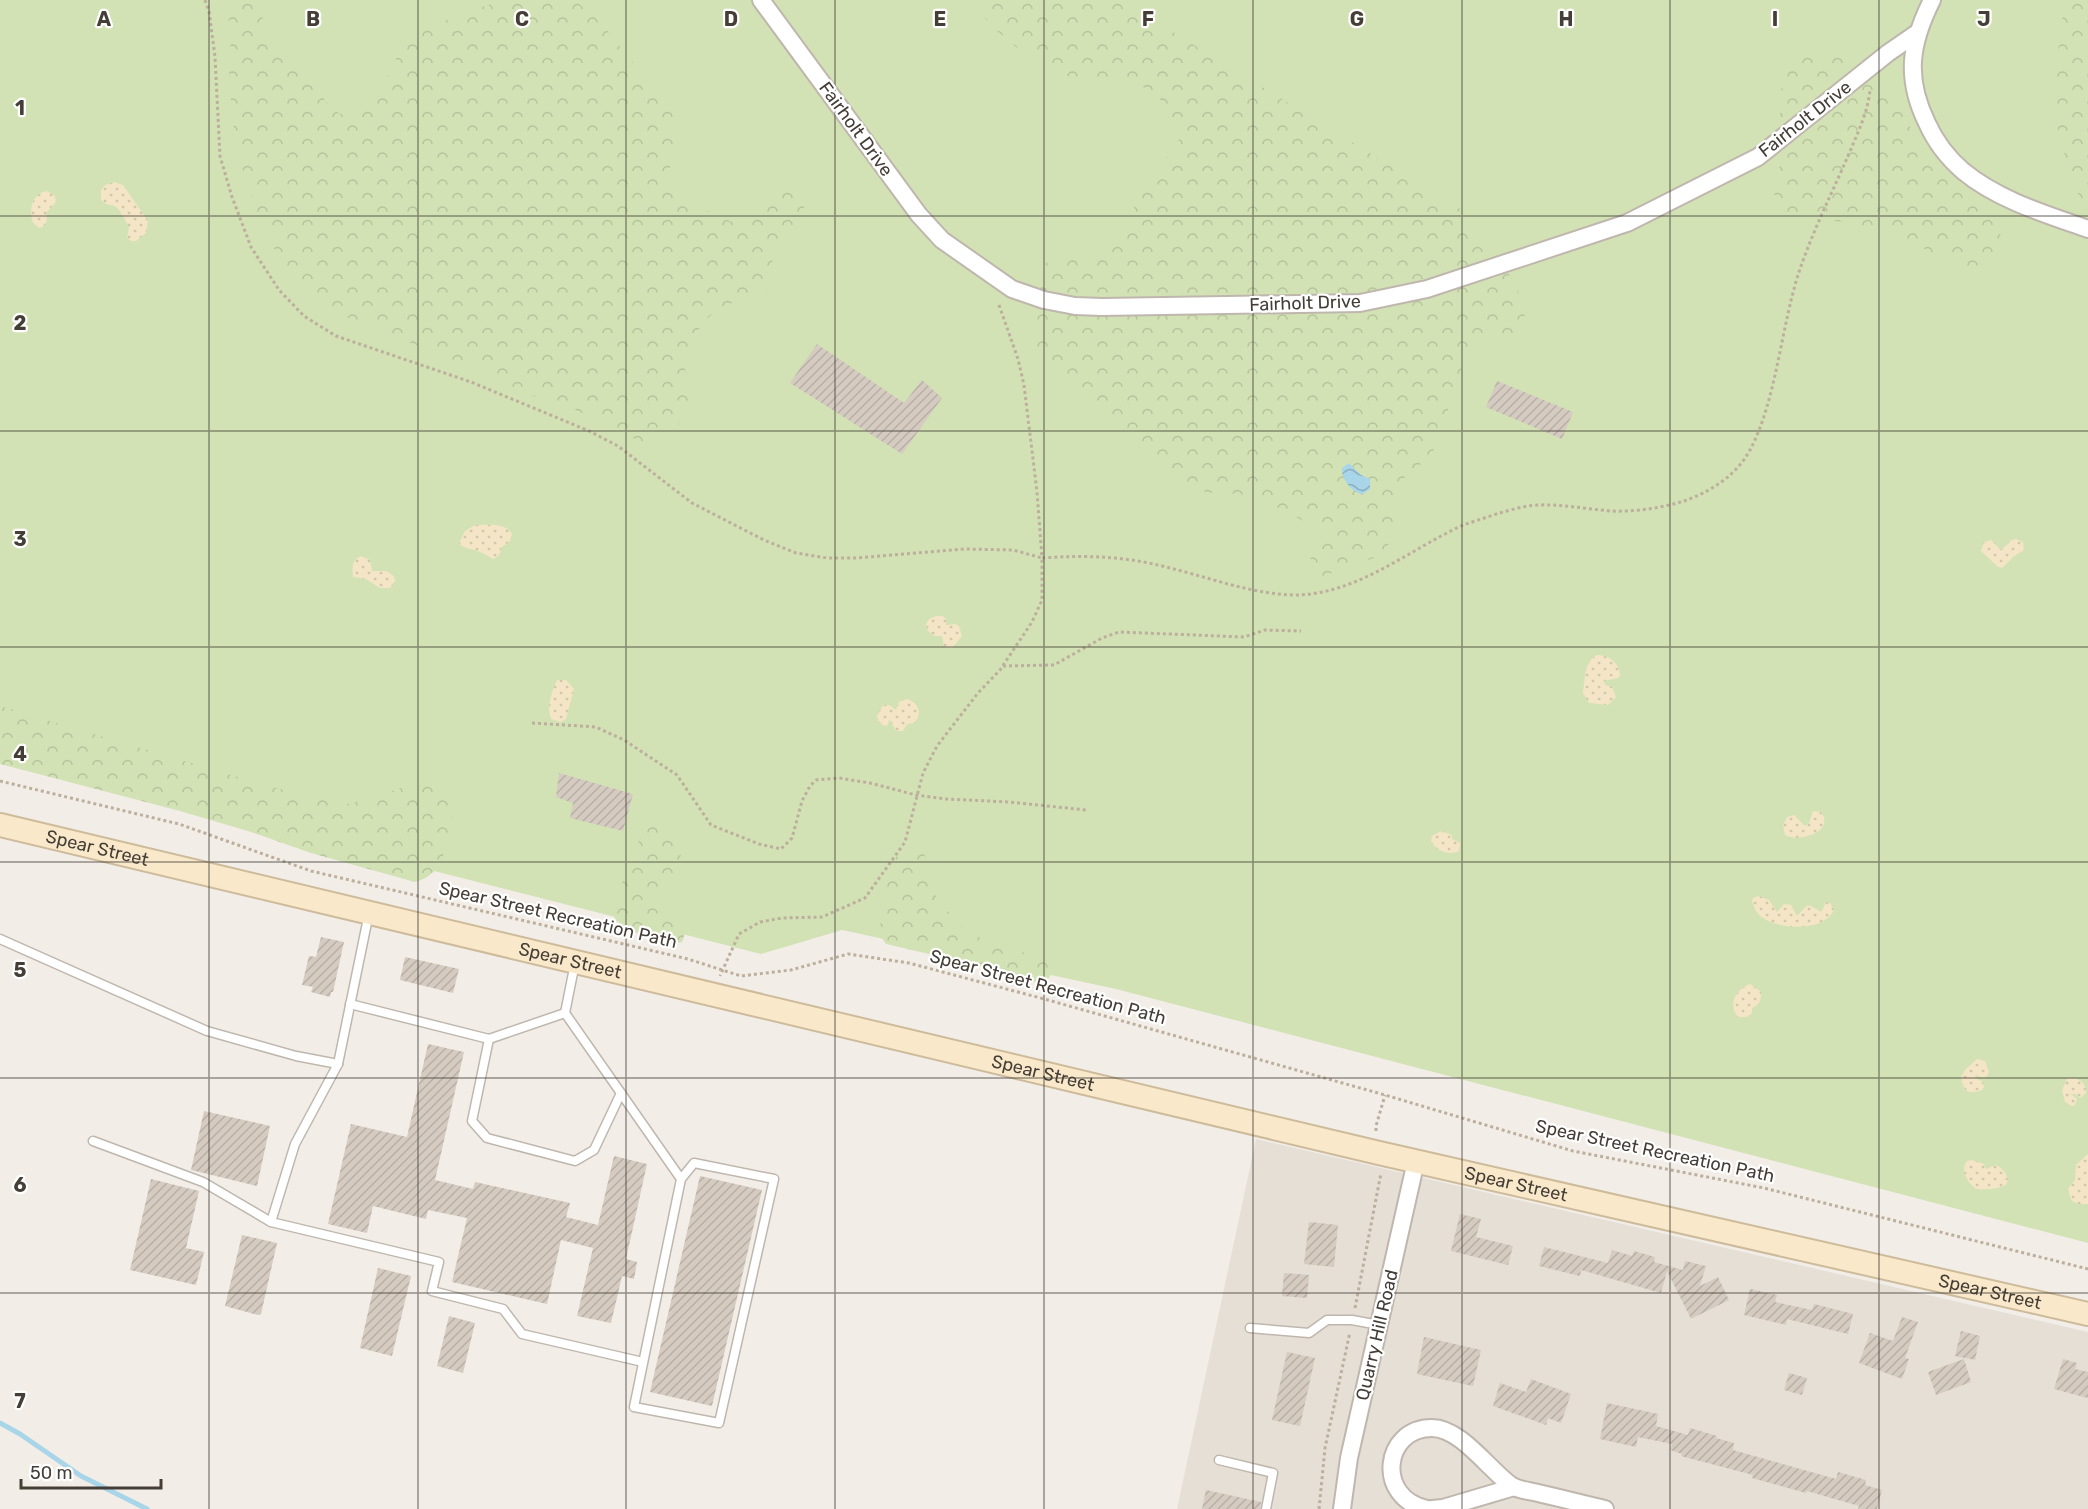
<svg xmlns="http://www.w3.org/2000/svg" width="2088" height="1509" viewBox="0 0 2088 1509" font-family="Rubik,sans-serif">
<defs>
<pattern id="forest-crowns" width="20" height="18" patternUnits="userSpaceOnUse" patternTransform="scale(1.5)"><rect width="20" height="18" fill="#d2e2b4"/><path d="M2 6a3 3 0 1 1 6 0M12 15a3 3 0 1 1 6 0" fill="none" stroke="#b6c39b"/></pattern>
<pattern id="sand-dots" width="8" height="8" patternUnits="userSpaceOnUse" patternTransform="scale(1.5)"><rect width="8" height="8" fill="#f3e5c6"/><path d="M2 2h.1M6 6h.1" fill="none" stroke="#d2c6ab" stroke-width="1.8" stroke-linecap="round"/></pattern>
<pattern id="water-waves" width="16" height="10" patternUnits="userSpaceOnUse" patternTransform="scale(1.5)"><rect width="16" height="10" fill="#a9d5e9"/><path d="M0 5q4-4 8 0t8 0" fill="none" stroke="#8baebe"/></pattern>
<pattern id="building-hatch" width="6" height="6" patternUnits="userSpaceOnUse" patternTransform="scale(1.5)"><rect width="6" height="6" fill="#d5cbc1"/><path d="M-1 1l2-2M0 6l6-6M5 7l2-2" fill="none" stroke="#b8afa6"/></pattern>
</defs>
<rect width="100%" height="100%" fill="#f2eee7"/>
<polygon fill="#e5dfd6" points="1256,1139 2088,1332 2088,1509 1177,1509"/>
<polygon fill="#d2e2b4" points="0,0 2088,0 2088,1243 1116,989 842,930 761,954 308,839 0,743"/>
<g fill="url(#forest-crowns)">
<path d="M225 0H258C261 24 275 46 292 64 298 70 306 75 312 82 322 94 334 123 356 113 382 101 387 69 403 48 420 26 480 6 506 1 526 0 550 0 570 0L578 3 600 22 670 108 677 130 669 173C673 179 677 187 682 193 693 205 732 225 748 226L788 188 802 193 806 203 799 218 781 237 776 248 770 270 767 293C755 303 751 299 737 302 724 304 710 314 702 325 695 334 684 349 684 362 683 373 694 382 693 393 693 397 690 402 689 406 681 428 667 437 645 444L576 410 528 394 467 365 341 315 316 300 285 272 261 221 236 151 229 80 231 33Z"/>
<path d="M970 0H1126L1137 10 1459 208C1479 236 1515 273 1524 307 1526 315 1523 327 1522 335L1502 340 1483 339 1471 349 1459 374 1449 403 1445 432 1429 457 1404 478 1398 496 1393 537 1382 555 1324 576 1307 570C1310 555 1319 545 1319 529L1256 496 1228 493H1208L1182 481 1114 423 1038 362 1026 288 1047 262 1100 252 1118 236 1139 199 1180 138C1165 97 1154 83 1108 81 1098 80 1085 82 1076 79 1033 65 996 35 970 0Z"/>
<polygon points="2065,0 2088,0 2088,46 2086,52 2088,58 2088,210 2083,205 2070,175 2056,122 2055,74"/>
<polygon points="1807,54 1840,58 1879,77 1896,93 1905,118 1930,163 2000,225 2001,247 1984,272 1968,274 1916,244 1881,230 1849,222 1812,220 1789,213 1774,194 1782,155 1779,95 1791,66"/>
<path d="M0 706 268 786 320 799 347 804 377 797 408 785H430L446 794 454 811C448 838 446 875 415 882L311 853 251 832 180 811 0 764Z"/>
<path d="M657 818 672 827 683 845 679 863 660 898 666 914 684 931V937L682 942C664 948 630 931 615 920L613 908 634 852 645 828Z"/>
<path d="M909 845 923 852 930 866 936 896 957 923 996 948 1022 952 1050 964 1053 972 1046 982H1032L972 964 886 944 879 934C880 923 883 911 884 900 885 877 888 860 909 845Z"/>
</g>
<g fill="url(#sand-dots)">
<polygon points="114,182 123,185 148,221 146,233 136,241 131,241 127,238 129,227 119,210 115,206 106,204 101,200 101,190 105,185"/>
<path d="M47 191 55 196 56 202 46 213C48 219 47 227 39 228L33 223C29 210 31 194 47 191Z"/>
<path d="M475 525C487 525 506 522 512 534L510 541 501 548C501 554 498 557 493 559 488 556 483 553 478 551 470 548 465 550 459 543L465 531Z"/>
<polygon points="2016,539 2023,542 2024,550 2013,557 2002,568 1998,567 1981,551 1984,542 1991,540 2001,550 2012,540"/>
<path d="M361 556 370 560 372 571H386L394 576 395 581 390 588H380L366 579 353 577C352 567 351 561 361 556Z"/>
<polygon points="936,616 943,616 946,619 946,625 956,624 959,626 962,636 952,648 944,646 942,636 935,636 928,631 926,624 929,619"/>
<path d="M1597 655C1610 655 1620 664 1620 676L1618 678 1604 681 1605 685 1612 687 1616 697 1608 705 1589 703 1583 693C1585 680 1584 661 1597 655Z"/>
<path d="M557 680H566L574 689 566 719 561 722 551 719C546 707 552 691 557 680Z"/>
<path d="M907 699C919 703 923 714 914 723L907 724 903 731H896L891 721 889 720 888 725 884 726 879 722 877 716 883 705H889L896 710 899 702Z"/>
<path d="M1813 811 1821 812C1836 832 1798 843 1785 835L1783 825 1787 817 1794 815 1805 826 1809 823Z"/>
<path d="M1441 831 1452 835V839L1460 843 1459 851C1449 856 1436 851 1431 841L1432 836Z"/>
<path d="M1759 896 1769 900 1777 912 1784 904 1791 905 1797 916C1809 904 1805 902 1821 912L1826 902 1830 903 1834 910C1823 932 1781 930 1763 918 1757 914 1754 908 1752 901L1753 898Z"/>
<path d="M1750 984 1761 992C1761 1001 1760 1004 1752 1008V1013L1747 1017H1738C1728 1004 1735 990 1750 984Z"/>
<path d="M1977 1059 1985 1061 1989 1072 1987 1076 1983 1078 1976 1075 1975 1078 1982 1081 1984 1087 1982 1090C1968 1095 1964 1092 1961 1077L1965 1070Z"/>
<path d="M2074 1078C2081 1080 2087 1085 2086 1093L2080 1098 2075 1094H2071L2077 1099 2075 1105 2072 1106 2065 1102 2062 1090 2067 1079Z"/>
<polygon points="2088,1154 2088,1204 2078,1204 2071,1200 2068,1189 2075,1180 2076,1165"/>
<path d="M1972 1160 1984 1164 1986 1169 1996 1165C2004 1168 2015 1183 2001 1187 1997 1189 1980 1190 1976 1189 1967 1181 1961 1173 1966 1161Z"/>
</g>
<path fill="url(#water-waves)" d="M1349 463 1361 475 1370 479V489L1363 494C1352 493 1341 479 1342 468Z"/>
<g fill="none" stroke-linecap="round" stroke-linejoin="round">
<polyline stroke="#a9d5e9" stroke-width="5" points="0,1423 20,1434 81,1476 147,1509"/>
</g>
<g fill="url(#building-hatch)">
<polygon points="817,344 904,403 922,380 942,398 902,454 790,383"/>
<polygon points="1497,381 1573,412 1562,439 1486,407"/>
<polygon points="559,773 633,794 623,831 570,818 573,803 556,797"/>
<polygon points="321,937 344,942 333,992 331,992 330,997 311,992 313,987 302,985 309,956 316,957"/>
<polygon points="405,957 459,969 453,993 400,980"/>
<polygon points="428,1044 464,1052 435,1180 473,1189 475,1182 570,1203 566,1217 598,1225 614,1156 647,1164 626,1259 637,1262 634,1279 622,1276 611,1323 577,1316 593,1248 561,1240 547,1304 452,1282 467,1218 428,1210 426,1219 373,1206 367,1233 328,1224 351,1124 407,1137"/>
<polygon points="204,1111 270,1126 257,1186 191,1170"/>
<polygon points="700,1176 762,1190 712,1406 650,1392"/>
<polygon points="151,1179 199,1191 186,1248 204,1252 196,1285 130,1270"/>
<polygon points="1460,1214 1481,1219 1476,1237 1513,1246 1508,1265 1451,1251"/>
<polygon points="1309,1222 1338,1225 1334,1267 1304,1264"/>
<polygon points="242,1235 277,1243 261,1314 258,1315 225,1306"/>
<polygon points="1544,1247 1608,1263 1612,1250 1632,1256 1634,1251 1655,1257 1654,1262 1683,1270 1685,1261 1706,1266 1700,1286 1718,1277 1729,1300 1691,1319 1667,1271 1661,1293 1581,1270 1580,1276 1539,1266"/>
<polygon points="378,1268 411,1276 392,1356 360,1348"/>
<polygon points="1284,1273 1309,1275 1307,1298 1282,1296"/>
<polygon points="1750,1289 1777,1295 1775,1302 1812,1310 1814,1304 1853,1314 1848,1334 1787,1319 1786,1325 1744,1315"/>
<polygon points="449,1316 475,1323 463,1373 437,1366"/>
<polygon points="1902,1317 1918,1322 1905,1358 1909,1359 1902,1379 1859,1363 1870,1333 1893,1341"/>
<polygon points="1961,1331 1980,1336 1975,1360 1955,1356"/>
<polygon points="1424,1337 1481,1350 1473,1386 1417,1374"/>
<polygon points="1287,1352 1315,1358 1300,1426 1272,1420"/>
<polygon points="1964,1359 1971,1382 1936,1395 1928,1372"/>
<polygon points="2063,1359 2077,1363 2075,1369 2088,1372 2088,1398 2054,1389"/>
<polygon points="1789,1373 1807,1378 1802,1395 1784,1390"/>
<polygon points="1531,1379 1571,1394 1561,1423 1548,1418 1546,1425 1493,1406 1500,1383 1526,1392"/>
<polygon points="1607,1403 1658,1414 1656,1426 1688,1435 1690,1428 1717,1436 1716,1438 1734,1443 1733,1450 1836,1479 1838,1472 1866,1480 1865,1485 1882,1490 1877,1509 1858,1509 1859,1506 1807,1491 1806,1493 1752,1478 1753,1475 1681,1456 1682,1454 1670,1450 1672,1444 1638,1437 1636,1447 1600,1439"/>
<polygon points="1206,1490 1261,1502 1260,1509 1202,1509"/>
</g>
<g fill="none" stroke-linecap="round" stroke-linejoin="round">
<g stroke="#bfb7ae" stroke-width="11">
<g id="service">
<polyline points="369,913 338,1064 295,1144 271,1222 439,1262 432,1291 503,1309 522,1334 643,1362"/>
<polyline points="0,939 207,1031 296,1056 338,1064"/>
<polyline points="575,963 565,1013 681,1179 634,1407 719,1423 774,1179 694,1163 681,1179"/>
<polyline points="350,1004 489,1039 565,1013"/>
<polyline points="489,1039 472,1121 487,1138 575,1161 594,1150 621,1093"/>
<polyline points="93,1141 203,1182 271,1222"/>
<polyline points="1250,1328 1309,1333 1327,1320 1352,1320 1379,1325"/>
<polyline points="1219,1460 1273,1473 1266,1509"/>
</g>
</g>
<g stroke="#bfb7ae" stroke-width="20">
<g id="minor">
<polyline points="761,0 919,215 942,240 1012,289 1044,300 1075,306 1102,307 1360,303 1427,289 1627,223 1758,157 1888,53 1917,33"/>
<path d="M1932 0C1910 44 1905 78 1927 123 1935 141 1948 158 1963 171 1998 200 2045 214 2088 229"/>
<polyline points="1342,1509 1349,1458 1416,1161"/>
<path d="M1427 1509C1375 1498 1383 1428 1432 1428 1461 1428 1489 1470 1512 1486 1519 1490 1530 1491 1538 1493 1560 1498 1583 1504 1605 1509"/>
<polyline points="1432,1509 1443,1508 1514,1487"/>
</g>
</g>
<g stroke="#cdbb9b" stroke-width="26">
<g id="secondary">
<path id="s1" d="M0 825 1379 1153 2088 1314"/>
</g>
</g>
<g stroke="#bdaf9d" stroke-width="3" stroke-dasharray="3 3" stroke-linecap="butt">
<polyline points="205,0 209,11 215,57 220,156 232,197 251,247 279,290 304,316 336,336 471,382 589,431 618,446 692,503 764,540 796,553 827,558 857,558 965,549 1013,550 1042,558 1042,600 1032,622 1000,670 978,693 937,746 923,773 905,842 865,898 822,917 782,918 760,922 739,934 720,976"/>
<path d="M999 305 1018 359 1024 385 1037 492 1042 558C1086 555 1123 556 1166 567 1208 577 1251 594 1294 595 1356 595 1407 551 1461 526 1471 522 1482 519 1493 515 1507 511 1522 506 1537 505 1562 504 1586 509 1611 511 1635 512 1661 508 1684 501 1710 492 1736 476 1750 450 1777 399 1781 325 1800 269 1814 228 1834 189 1851 149 1859 130 1868 111 1870 90"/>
<polyline points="1003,666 1054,665 1102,638 1119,632 1244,637 1265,630 1301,631"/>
<polyline points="532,723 596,727 624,740 677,775 711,825 759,844 781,849 792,838 802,801 810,786 816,780 839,778 870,783 916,795 946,799 1009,802 1086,810"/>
<polyline points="0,781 179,824 311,871 688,959 741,976 791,970 848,954 909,963 1048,1000 1385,1095 1573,1151 1764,1188 2088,1269"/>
<polyline points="1376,1131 1376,1126 1385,1095"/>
<polyline points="1355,1308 1381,1173"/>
<polyline points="1319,1509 1325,1448 1350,1332"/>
</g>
<use href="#service" stroke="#fff" stroke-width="8"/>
<use href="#minor" stroke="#fff" stroke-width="16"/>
<use href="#secondary" stroke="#f9e9ca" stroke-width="22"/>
</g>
<path fill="none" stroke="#443e37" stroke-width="1.5" stroke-opacity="0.55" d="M209 0V1509M418 0V1509M626 0V1509M835 0V1509M1044 0V1509M1253 0V1509M1462 0V1509M1670 0V1509M1879 0V1509M0 216H2088M0 431H2088M0 647H2088M0 862H2088M0 1078H2088M0 1293H2088"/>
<g text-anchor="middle" stroke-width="4.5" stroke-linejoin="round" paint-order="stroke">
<g font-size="18" fill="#443e37" stroke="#fff">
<text transform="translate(1805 119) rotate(-38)" y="6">Fairholt Drive</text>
<text transform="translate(856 129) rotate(54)" y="6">Fairholt Drive</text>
<text transform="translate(1305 303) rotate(-2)" y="6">Fairholt Drive</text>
<text dy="6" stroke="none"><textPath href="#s1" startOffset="100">Spear Street</textPath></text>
<text transform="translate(558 915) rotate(13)" y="6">Spear Street Recreation Path</text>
<text dy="6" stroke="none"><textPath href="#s1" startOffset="586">Spear Street</textPath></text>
<text transform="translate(1048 987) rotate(15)" y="6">Spear Street Recreation Path</text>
<text dy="6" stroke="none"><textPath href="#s1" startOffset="1072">Spear Street</textPath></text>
<text transform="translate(1655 1151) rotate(12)" y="6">Spear Street Recreation Path</text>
<text dy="6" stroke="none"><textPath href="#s1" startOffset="1558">Spear Street</textPath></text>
<text dy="6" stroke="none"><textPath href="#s1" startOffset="2044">Spear Street</textPath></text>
<text transform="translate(1377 1335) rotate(-77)" y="6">Quarry Hill Road</text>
</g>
</g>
<g font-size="20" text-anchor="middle" font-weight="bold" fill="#443e37" stroke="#fff" stroke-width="4.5" stroke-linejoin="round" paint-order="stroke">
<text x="104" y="26">A</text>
<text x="313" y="26">B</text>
<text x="522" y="26">C</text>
<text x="731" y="26">D</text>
<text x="940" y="26">E</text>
<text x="1148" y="26">F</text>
<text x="1357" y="26">G</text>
<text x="1566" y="26">H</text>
<text x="1775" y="26">I</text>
<text x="1984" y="26">J</text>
<text x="20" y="115">1</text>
<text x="20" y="330">2</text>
<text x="20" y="546">3</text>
<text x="20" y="761">4</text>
<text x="20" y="977">5</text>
<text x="20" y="1192">6</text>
<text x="20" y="1408">7</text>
</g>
<path d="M21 1479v9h140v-9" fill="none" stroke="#443e37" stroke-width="3"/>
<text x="30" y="1479" font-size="18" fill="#443e37" stroke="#ffffff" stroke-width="4.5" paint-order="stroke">50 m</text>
</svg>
